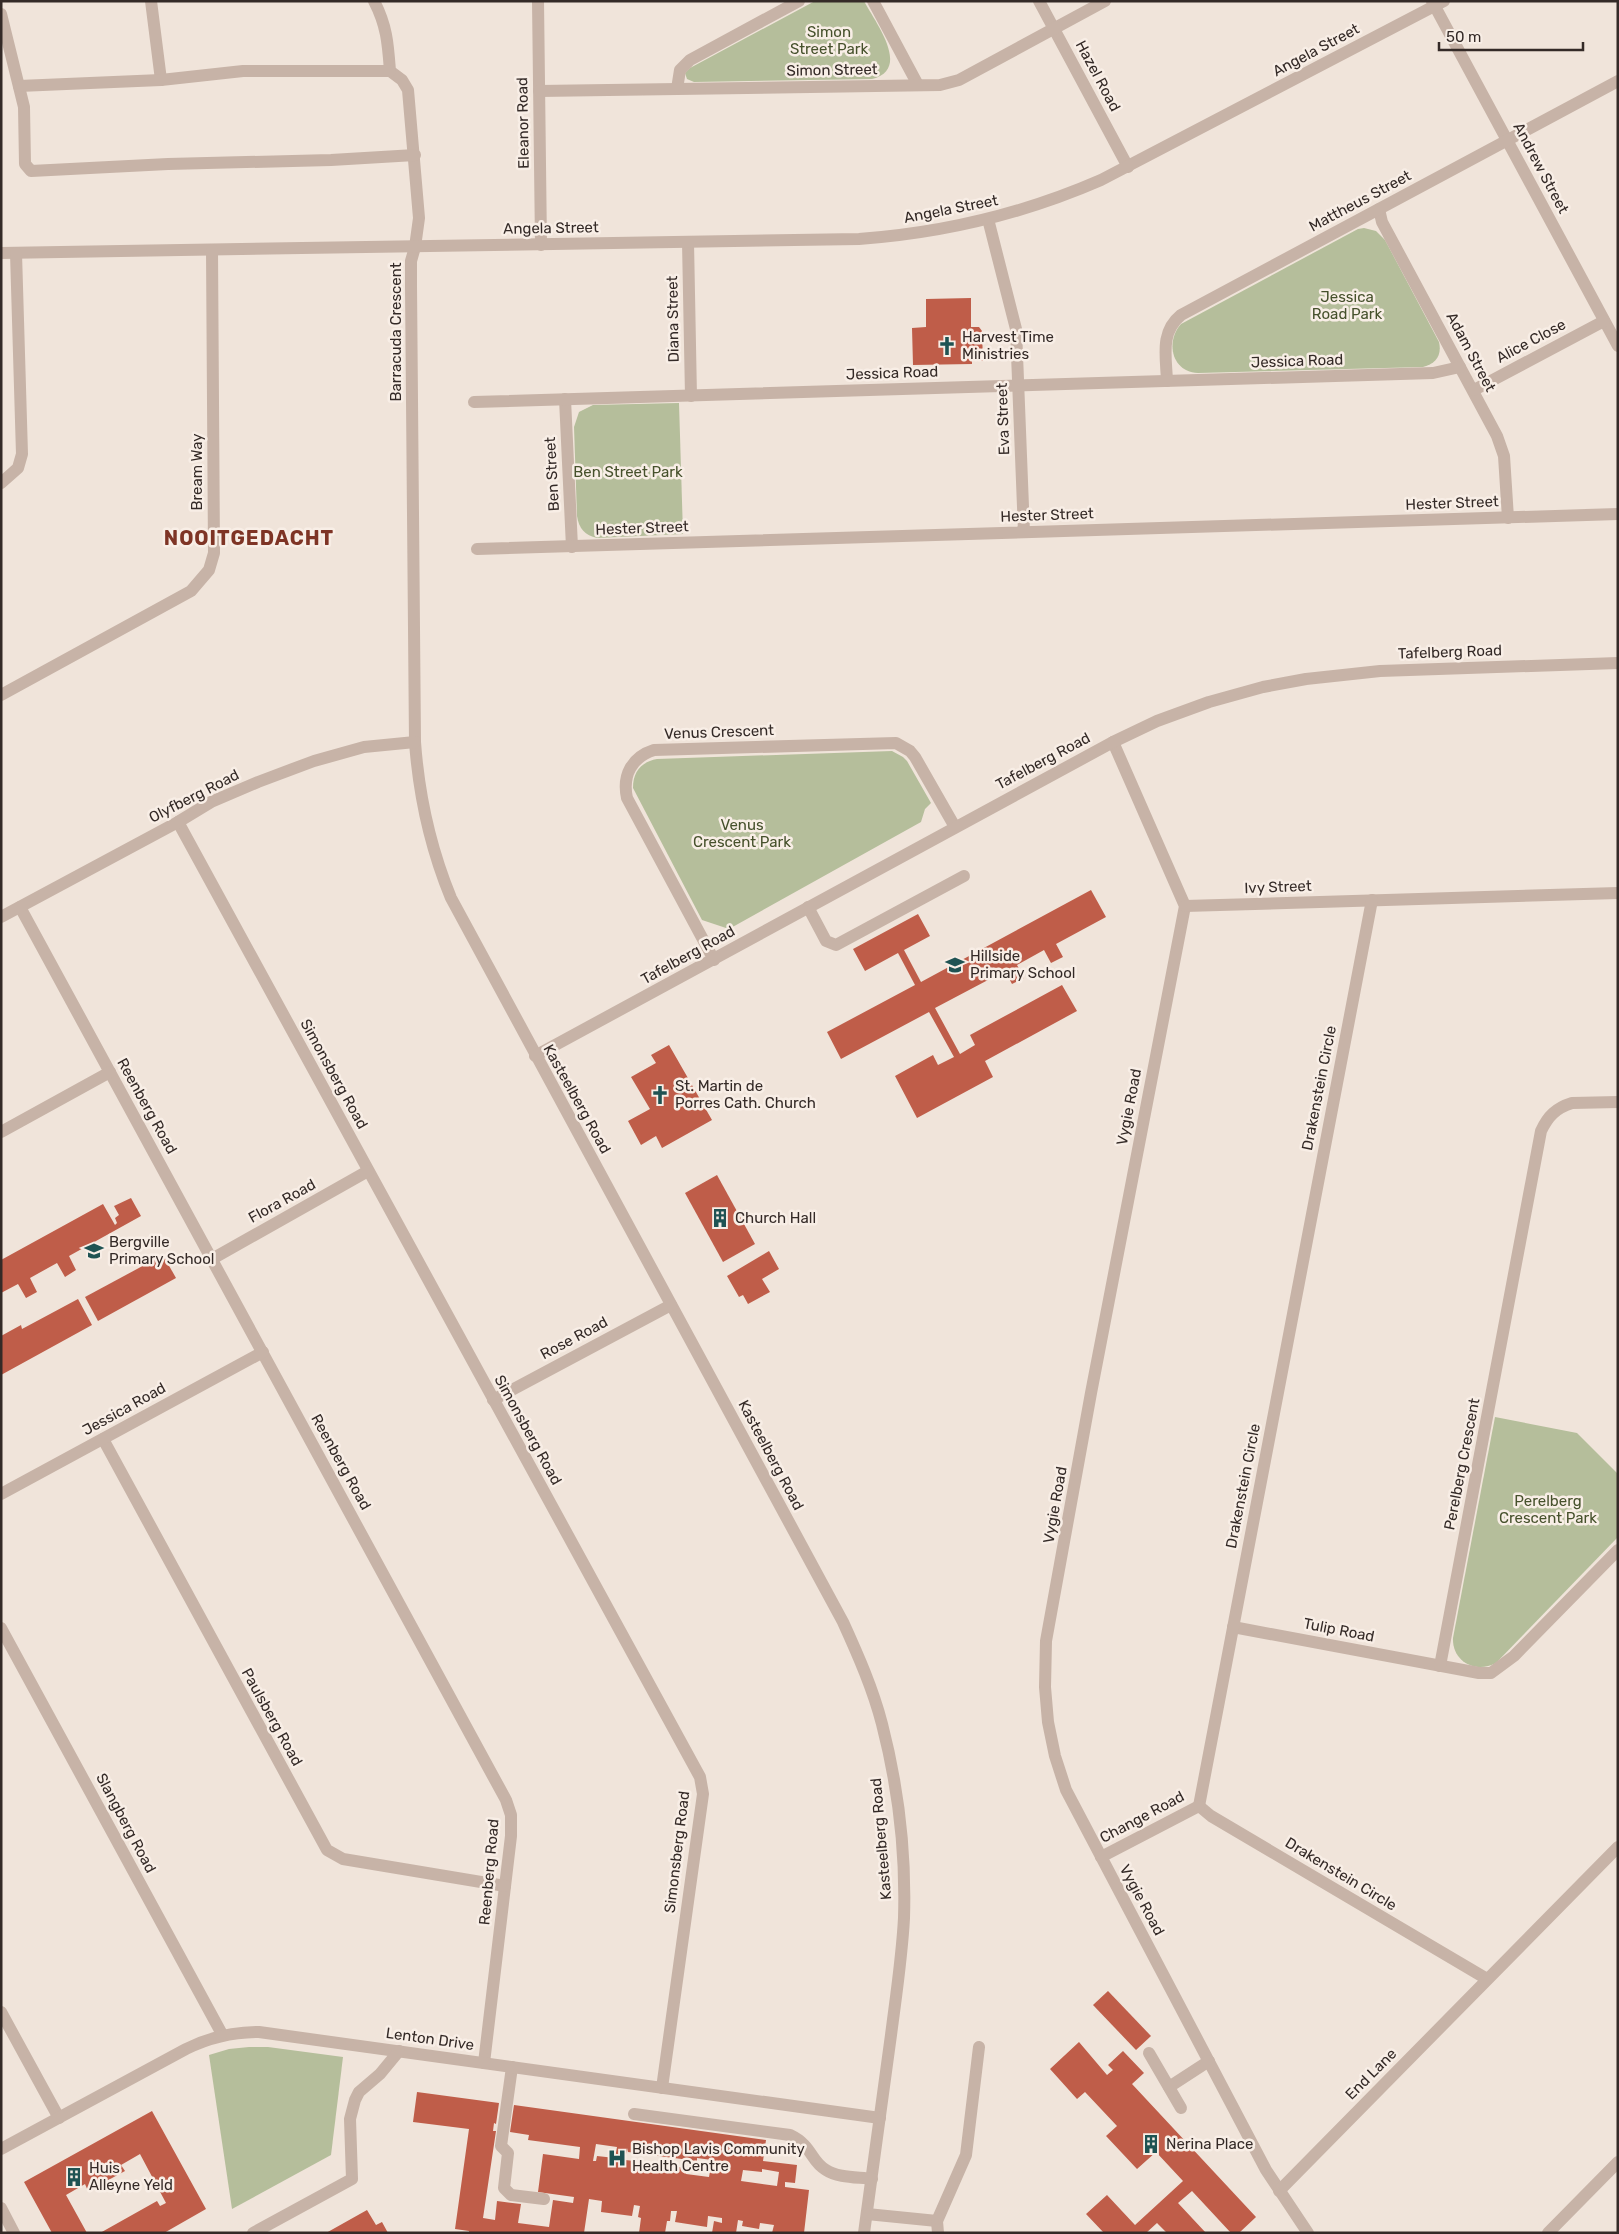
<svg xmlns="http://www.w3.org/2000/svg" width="1619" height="2234" viewBox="0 0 1619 2234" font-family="Rubik,sans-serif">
<rect width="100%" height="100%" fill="#f0e4da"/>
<g fill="#b5be9b">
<path d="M815 1H864C875 22 912 69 872 79L694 82 687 79 685 73 690 68Z"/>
<path d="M1364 228 1376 231 1385 240 1439 342C1442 355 1436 364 1423 367L1198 373C1172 372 1165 342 1181 324L1358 229Z"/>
<path d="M679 403 683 534 597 538C585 535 579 529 577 516L574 427 579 412 593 405Z"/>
<path d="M892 751 903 757 907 761 931 803 925 809 921 822 729 929 702 920 633 788C633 772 641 762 657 759Z"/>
<path d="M1495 1417 1577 1433 1618 1474V1537L1496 1663C1475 1674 1452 1661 1453 1638Z"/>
<polygon points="249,2047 268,2047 343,2057 331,2155 232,2209 209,2055 229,2049"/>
</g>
<g fill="#bf5d49" fill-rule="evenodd">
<polygon points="971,298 971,327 979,327 982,331 983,361 972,361 972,364 913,365 912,328 926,327 926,299"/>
<polygon points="1091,890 1106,917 1056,944 1063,957 1051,963 1044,950 1017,965 1024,978 1012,984 1005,971 935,1008 960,1054 975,1045 970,1035 1062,985 1077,1011 985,1061 993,1077 917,1118 895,1076 933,1055 938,1065 954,1057 929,1012 841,1059 827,1032 915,985 898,953 865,971 853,949 918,914 930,936 904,950 921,982"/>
<polygon points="669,1045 712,1120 662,1148 656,1136 641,1145 628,1121 650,1109 631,1077 656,1063 651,1055"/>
<polygon points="717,1175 755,1244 723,1262 685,1193"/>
<polygon points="131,1198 141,1216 69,1256 76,1270 65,1277 57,1263 30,1278 37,1292 26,1298 18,1284 1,1293 1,1260 103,1204 115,1225 117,1223 115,1218 119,1215 114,1206"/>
<polygon points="769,1251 779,1269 762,1279 770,1292 748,1304 743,1295 739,1297 727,1276"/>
<polygon points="163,1255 176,1278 98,1321 85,1297"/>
<polygon points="78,1299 92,1325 1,1375 1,1336 21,1325 22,1329"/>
<polygon points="1108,1991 1151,2036 1136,2050 1093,2005"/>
<polygon points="1079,2042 1107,2075 1113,2070 1108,2065 1123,2051 1144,2073 1132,2084 1256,2217 1239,2233 1231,2233 1192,2191 1178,2203 1206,2233 1167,2233 1157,2223 1146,2233 1104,2233 1086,2214 1107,2195 1135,2225 1183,2181 1156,2152 1137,2169 1106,2136 1117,2126 1085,2092 1077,2099 1050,2069"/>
<path d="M417 2092 499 2103 496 2124 494 2123 493 2131H496L483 2218 495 2220 497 2201 521 2204 518 2223 549 2227 553 2200 573 2203 574 2197 538 2192 543 2154 579 2159 580 2147 528 2140 529 2135 510 2132 514 2105 766 2140 763 2161 797 2165 795 2183 785 2182V2187L809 2190 804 2233H772L774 2225 760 2223 759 2229 742 2226 743 2221 738 2220 736 2233H712L714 2221 722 2223V2218L708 2216 707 2227 675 2222 677 2211H671L670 2221H667L665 2233H639L641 2218 638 2217 640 2206 634 2205 632 2216 601 2212 602 2201 589 2199 584 2233H469V2231L455 2229 469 2129 413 2122ZM596 2144 617 2147 615 2158 597 2156 596 2161H593ZM627 2148 628 2152 697 2161V2158L712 2160 709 2177 686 2174 687 2168 648 2163V2168L635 2166V2161L625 2160ZM762 2169 779 2172 777 2186 741 2181 743 2170 762 2172Z"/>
<polygon points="152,2111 206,2209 164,2233 100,2233 157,2201 160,2206 166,2203 140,2154 121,2165 125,2171 88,2191 85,2184 66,2195 87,2233 52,2233 24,2182"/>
<polygon points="367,2210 376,2225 382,2222 388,2233 326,2233"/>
</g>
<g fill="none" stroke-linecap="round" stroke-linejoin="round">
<g stroke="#c7b3a7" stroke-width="12">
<polyline points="151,1 161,80"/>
<path d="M374 1C387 26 388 44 390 71L402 80 408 90 419 218 415 247 411 261V286L415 742C419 797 430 847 451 898L843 1622C858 1655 873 1689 882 1724 898 1786 906 1854 904 1918 902 1957 896 1996 891 2035 882 2101 873 2167 864 2233"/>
<polyline points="538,1 541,245"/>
<polyline points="873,1 918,85"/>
<polyline points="1039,1 1128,167"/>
<polyline points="1432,1 1618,346"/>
<polyline points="1,14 24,107 25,164 31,171 168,164 331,160 415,155"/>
<polyline points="19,86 161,80 243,71 390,71"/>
<polyline points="677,89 680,70 690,60 799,1"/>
<polyline points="539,91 940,85 959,80 1105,1"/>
<polyline points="1379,209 1382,222 1497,436 1504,456 1508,518"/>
<polyline points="988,219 1016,329 1024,532"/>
<polyline points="688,242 691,396"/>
<path d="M1 253 859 239C943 233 1023 214 1101 180L1444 1"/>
<path d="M1167 381C1166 356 1160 332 1181 315L1618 81"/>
<polyline points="1474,390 1604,321"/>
<polyline points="565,399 572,547"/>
<polyline points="474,402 1433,373 1460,367"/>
<polyline points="1,483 18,468 22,454 16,253"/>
<polyline points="477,549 1618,514"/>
<polyline points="1,695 191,591 209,570 214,553 212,250"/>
<polyline points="1113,742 1185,906 1091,1393 1046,1641 1045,1687 1048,1722 1055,1756 1066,1790 1266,2170 1308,2233"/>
<polyline points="178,822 700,1777 703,1794 662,2088"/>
<polyline points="1185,906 1618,893"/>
<polyline points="20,907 506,1800 511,1815 511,1836 484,2063"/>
<polyline points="808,907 826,941 836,945 964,876"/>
<polyline points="1,917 178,822 211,802 258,782 314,761 364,747 415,742"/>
<path d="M714 960 627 798C622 775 632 757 654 750L896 743 910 751 915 757 955 827"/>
<polyline points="535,1056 1113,742 1157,721 1209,702 1263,687 1306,679 1380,671 1618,663"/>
<polyline points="1,1132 110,1072"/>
<polyline points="212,1259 368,1171"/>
<polyline points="493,1400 671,1305"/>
<polyline points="103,1439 327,1850 343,1859 505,1886"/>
<polyline points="1,1494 263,1352"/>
<polyline points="1233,1627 1479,1673 1491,1673 1514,1656 1618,1550"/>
<polyline points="1,1628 222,2034"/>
<path d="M1440 1666 1541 1131C1548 1116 1556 1108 1572 1103L1618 1102"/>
<polyline points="1199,1806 1372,900"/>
<polyline points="1199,1806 1211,1816 1487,1979"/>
<polyline points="1101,1857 1199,1806"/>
<polyline points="1,2012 59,2118"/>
<polyline points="1149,2053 1181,2108"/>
<polyline points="512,2067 501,2146 508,2153 504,2188 511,2195 544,2199"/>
<polyline points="1169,2087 1209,2061"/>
<path d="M634 2114 790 2135C813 2146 810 2161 826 2170 838 2178 858 2177 872 2179"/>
<path d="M1 2149 186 2049C210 2037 232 2032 259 2032L880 2118"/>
<polyline points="1279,2191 1618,1847"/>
<polyline points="1,2208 14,2233"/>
<polyline points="867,2214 937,2221"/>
<polyline points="253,2233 352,2179 350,2119 355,2100 359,2092 380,2074 399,2051"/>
<polyline points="938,2233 937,2221 966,2155 979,2047"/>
<polyline points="1548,2233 1618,2162"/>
</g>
</g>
<defs>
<g id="church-bare" transform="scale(1.5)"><path d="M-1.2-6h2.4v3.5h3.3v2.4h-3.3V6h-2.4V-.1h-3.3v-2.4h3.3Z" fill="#1f5353" stroke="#f8eee6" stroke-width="2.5" paint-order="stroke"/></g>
<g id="school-bare" transform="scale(1.5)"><path d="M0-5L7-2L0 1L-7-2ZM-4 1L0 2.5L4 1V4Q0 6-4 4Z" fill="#1f5353" stroke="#f8eee6" stroke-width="2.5" paint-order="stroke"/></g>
<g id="building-bare" transform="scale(1.5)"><path d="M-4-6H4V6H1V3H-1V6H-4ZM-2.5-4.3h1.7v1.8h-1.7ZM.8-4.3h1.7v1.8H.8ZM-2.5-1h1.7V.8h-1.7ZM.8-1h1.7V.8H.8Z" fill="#1f5353" stroke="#f8eee6" stroke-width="2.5" paint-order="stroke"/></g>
<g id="hospital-bare" transform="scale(1.5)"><path d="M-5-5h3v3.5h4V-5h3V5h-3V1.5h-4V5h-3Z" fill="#1f5353" stroke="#f8eee6" stroke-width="2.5" paint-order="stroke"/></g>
</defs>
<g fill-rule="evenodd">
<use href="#church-bare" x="947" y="346"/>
<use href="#school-bare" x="955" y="965"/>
<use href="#church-bare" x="660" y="1095"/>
<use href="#building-bare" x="720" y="1218"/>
<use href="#school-bare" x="94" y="1251"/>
<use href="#building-bare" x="1151" y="2144"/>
<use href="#hospital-bare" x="617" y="2158"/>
<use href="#building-bare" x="74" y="2177"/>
</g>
<g text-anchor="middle" stroke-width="5" stroke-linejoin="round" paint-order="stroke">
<g font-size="15" fill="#46512c" stroke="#f8eee6">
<text x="829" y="37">Simon<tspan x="829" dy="17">Street Park</tspan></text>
<text x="1347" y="302">Jessica<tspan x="1347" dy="17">Road Park</tspan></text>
<text x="628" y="477">Ben Street Park</text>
<text x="742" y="830">Venus<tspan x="742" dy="17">Crescent Park</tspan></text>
<text x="1548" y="1506">Perelberg<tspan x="1548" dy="17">Crescent Park</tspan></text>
</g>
<g font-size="15" fill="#342a27" stroke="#f8eee6">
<text transform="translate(1316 50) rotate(-28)" y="5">Angela Street</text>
<text transform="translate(832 70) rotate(-1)" y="5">Simon Street</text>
<text transform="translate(1098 76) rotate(62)" y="5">Hazel Road</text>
<text transform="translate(523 123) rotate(-91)" y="5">Eleanor Road</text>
<text transform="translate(1541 168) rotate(62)" y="5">Andrew Street</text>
<text transform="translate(1360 201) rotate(-28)" y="5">Mattheus Street</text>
<text transform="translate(951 209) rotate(-11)" y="5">Angela Street</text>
<text transform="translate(551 228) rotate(-1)" y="5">Angela Street</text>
<text transform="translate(673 319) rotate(-91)" y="5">Diana Street</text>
<text transform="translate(396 332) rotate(-90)" y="5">Barracuda Crescent</text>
<text transform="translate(1531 341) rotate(-28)" y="5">Alice Close</text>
<text transform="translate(1471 352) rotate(62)" y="5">Adam Street</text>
<text transform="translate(1297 361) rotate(-2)" y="5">Jessica Road</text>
<text transform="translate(892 373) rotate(-2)" y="5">Jessica Road</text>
<text transform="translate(1003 419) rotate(-92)" y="5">Eva Street</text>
<text transform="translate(197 472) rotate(-90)" y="5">Bream Way</text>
<text transform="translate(552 474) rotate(-93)" y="5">Ben Street</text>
<text transform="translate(1452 503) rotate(-2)" y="5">Hester Street</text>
<text transform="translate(1047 515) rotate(-2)" y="5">Hester Street</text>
<text transform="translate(642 528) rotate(-2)" y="5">Hester Street</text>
<text transform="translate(1450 652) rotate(-2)" y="5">Tafelberg Road</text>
<text transform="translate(719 732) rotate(-2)" y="5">Venus Crescent</text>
<text transform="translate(1043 761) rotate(-28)" y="5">Tafelberg Road</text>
<text transform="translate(194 796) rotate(-27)" y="5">Olyfberg Road</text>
<text transform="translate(1278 887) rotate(-2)" y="5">Ivy Street</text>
<text transform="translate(688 955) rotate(-29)" y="5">Tafelberg Road</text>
<text transform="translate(334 1074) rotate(61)" y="5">Simonsberg Road</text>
<text transform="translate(1319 1088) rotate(-79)" y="5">Drakenstein Circle</text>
<text transform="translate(577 1099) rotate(61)" y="5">Kasteelberg Road</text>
<text transform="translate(147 1106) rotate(61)" y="5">Reenberg Road</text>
<text transform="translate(1129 1107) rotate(-79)" y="5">Vygie Road</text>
<text transform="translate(282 1201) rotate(-29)" y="5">Flora Road</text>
<text transform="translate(574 1338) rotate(-28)" y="5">Rose Road</text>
<text transform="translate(124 1409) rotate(-29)" y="5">Jessica Road</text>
<text transform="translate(528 1430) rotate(61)" y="5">Simonsberg Road</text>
<text transform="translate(771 1455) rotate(62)" y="5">Kasteelberg Road</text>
<text transform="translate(341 1462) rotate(61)" y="5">Reenberg Road</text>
<text transform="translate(1462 1464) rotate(-79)" y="5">Perelberg Crescent</text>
<text transform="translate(1243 1486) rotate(-79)" y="5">Drakenstein Circle</text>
<text transform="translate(1055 1505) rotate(-80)" y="5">Vygie Road</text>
<text transform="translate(1339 1630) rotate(11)" y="5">Tulip Road</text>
<text transform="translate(272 1717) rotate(61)" y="5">Paulsberg Road</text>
<text transform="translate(1142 1817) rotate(-28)" y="5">Change Road</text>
<text transform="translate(126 1823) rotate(62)" y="5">Slangberg Road</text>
<text transform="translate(881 1839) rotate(-95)" y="5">Kasteelberg Road</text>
<text transform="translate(677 1852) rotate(-83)" y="5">Simonsberg Road</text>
<text transform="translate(489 1872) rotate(-85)" y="5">Reenberg Road</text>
<text transform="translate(1341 1874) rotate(31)" y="5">Drakenstein Circle</text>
<text transform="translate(1142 1900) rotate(62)" y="5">Vygie Road</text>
<text transform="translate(430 2039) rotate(8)" y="5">Lenton Drive</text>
<text transform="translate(1371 2074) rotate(-45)" y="5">End Lane</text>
</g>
<g font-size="15" fill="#342a27" stroke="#f8eee6" text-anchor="start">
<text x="962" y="342">Harvest Time<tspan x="962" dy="17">Ministries</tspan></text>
<text x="970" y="961">Hillside<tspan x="970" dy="17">Primary School</tspan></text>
<text x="675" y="1091">St. Martin de<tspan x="675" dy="17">Porres Cath. Church</tspan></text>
<text x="735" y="1223">Church Hall</text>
<text x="109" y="1247">Bergville<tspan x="109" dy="17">Primary School</tspan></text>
<text x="1166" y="2149">Nerina Place</text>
<text x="632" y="2154">Bishop Lavis Community<tspan x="632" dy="17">Health Centre</tspan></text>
<text x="89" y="2173">Huis<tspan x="89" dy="17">Alleyne Yeld</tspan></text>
</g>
<g font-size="20" font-weight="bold" letter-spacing="1" fill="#7e3425" stroke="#f8eee6">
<text x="249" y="545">NOOITGEDACHT</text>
</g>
</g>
<rect width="1619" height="2234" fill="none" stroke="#342a27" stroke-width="5"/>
<path d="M1439 42v8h144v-8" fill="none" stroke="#342a27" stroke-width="2.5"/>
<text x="1446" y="42" font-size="15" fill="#342a27" stroke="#f8eee6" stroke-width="4" paint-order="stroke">50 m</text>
</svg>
